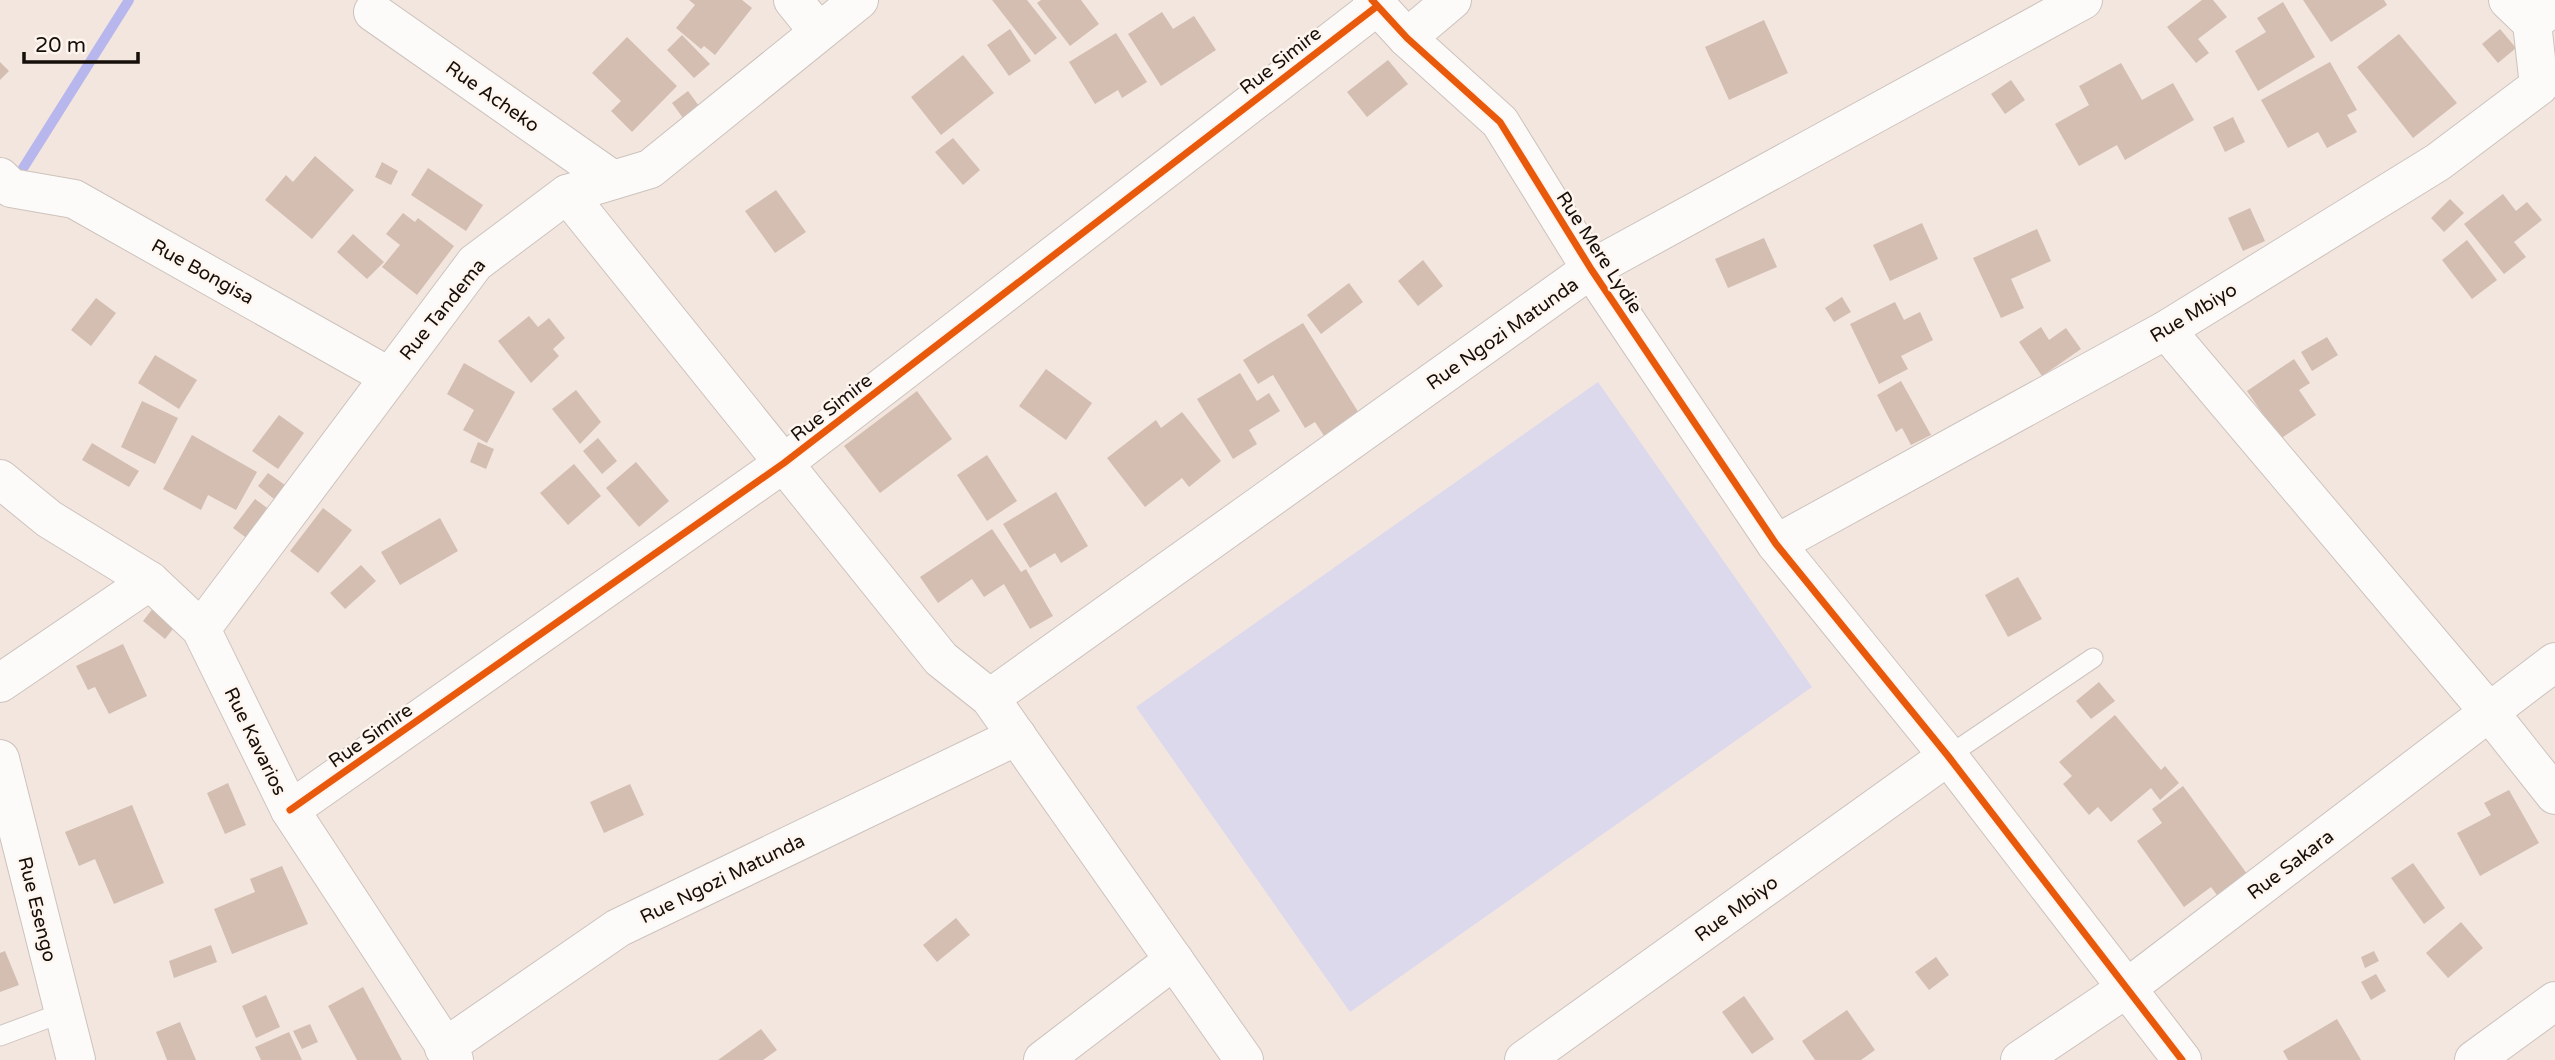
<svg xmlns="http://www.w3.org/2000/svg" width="2555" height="1060" viewBox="0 0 2555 1060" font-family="'Varela Round',sans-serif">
<rect width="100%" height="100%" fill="#f3e6df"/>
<polygon fill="#dcd9ed" points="1598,382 1812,687 1350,1012 1136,707"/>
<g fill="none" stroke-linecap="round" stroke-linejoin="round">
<polyline stroke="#b7b7ee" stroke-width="10" points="15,181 129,0"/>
</g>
<g fill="#d3beb1">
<polygon points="689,0 742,0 752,8 715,55 704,46 701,49 676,28 695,5"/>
<polygon points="992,0 1027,0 1057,38 1035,55"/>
<polygon points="1041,0 1081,0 1099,24 1070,46 1037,3"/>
<polygon points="2202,0 2213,0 2227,17 2198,39 2209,53 2196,63 2167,27"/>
<polygon points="2303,0 2384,0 2387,5 2331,42"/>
<polygon points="2283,2 2315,57 2258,91 2235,51 2266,32 2257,18"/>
<polygon points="1162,12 1173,29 1194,16 1216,50 1161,86 1128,34"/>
<polygon points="1764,20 1788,73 1729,100 1705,47"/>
<polygon points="1010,29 1031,61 1009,76 987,45"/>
<polygon points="2500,29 2516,48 2498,63 2482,44"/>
<polygon points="1116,33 1147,82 1122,98 1118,90 1095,104 1069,62"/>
<polygon points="2399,34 2457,103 2413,138 2357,67"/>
<polygon points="682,35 710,64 694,78 667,50"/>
<polygon points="627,37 677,86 632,132 611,111 621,101 592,73"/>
<polygon points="963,55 994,93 941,135 911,97"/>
<polygon points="1388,60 1408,84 1367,117 1347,92"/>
<polygon points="0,62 9,71 0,80"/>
<polygon points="2330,62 2357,110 2347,115 2357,132 2327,148 2318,132 2288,148 2261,100"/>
<polygon points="2121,63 2142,100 2173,83 2194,120 2125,160 2117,145 2079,166 2055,124 2089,105 2079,86"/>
<polygon points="2011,80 2025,100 2005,114 1991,94"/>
<polygon points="688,91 699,106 683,118 672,103"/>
<polygon points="2233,117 2245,142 2225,152 2213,127"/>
<polygon points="953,138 980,170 963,185 935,152"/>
<polygon points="315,156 354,190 312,239 265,200 286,175 293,182"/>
<polygon points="382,162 398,171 391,185 375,177"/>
<polygon points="428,168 483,205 466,231 411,195"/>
<polygon points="776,190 806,232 775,253 745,211"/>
<polygon points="2503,194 2516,211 2527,202 2542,220 2514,242 2526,257 2504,274 2464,224"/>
<polygon points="2450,199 2464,213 2444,232 2431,218"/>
<polygon points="2250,208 2265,241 2243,251 2228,218"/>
<polygon points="403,213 415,222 418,218 454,246 417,295 382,267 400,245 386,234"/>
<polygon points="1922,223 1938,259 1890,281 1873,245"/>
<polygon points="2037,229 2051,261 2011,279 2024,308 2001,318 1973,258"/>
<polygon points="353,234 384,262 367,279 337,252"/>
<polygon points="1764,238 1777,267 1728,288 1715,259"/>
<polygon points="2467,240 2497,280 2472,299 2442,260"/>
<polygon points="1423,260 1443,286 1418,306 1398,281"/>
<polygon points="1349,283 1363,302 1321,334 1307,315"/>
<polygon points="1842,297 1851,312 1834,322 1825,308"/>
<polygon points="96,298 116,313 91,346 71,330"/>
<polygon points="1895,302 1904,320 1920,312 1933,340 1901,356 1908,369 1879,384 1850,324"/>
<polygon points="529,316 538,327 549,318 565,338 553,349 559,356 531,383 498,341"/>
<polygon points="1303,323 1365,423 1330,445 1315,422 1305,428 1273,375 1258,384 1243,360"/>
<polygon points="2041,327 2049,340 2066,328 2081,349 2042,376 2019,342"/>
<polygon points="2327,337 2338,355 2312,371 2301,352"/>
<polygon points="155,355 197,380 179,409 138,383"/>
<polygon points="2294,359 2310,383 2299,390 2316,415 2280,439 2247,391"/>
<polygon points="464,363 515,392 487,443 463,430 474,410 447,394"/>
<polygon points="1046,369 1092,403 1066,440 1019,406"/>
<polygon points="1240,373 1257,401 1269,393 1280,411 1249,430 1257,444 1233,459 1197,399"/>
<polygon points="1901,381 1931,435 1911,445 1902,428 1896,432 1877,395"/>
<polygon points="576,390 601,422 580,444 552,409"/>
<polygon points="917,391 952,439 880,493 844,446"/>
<polygon points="142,401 178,418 155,464 121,447"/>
<polygon points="1182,412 1221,461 1189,487 1182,478 1145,507 1107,458 1156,420 1161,428"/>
<polygon points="279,415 304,433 278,469 252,451"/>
<polygon points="192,435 257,472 236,510 208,495 201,510 163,489"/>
<polygon points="598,438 617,461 602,474 583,451"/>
<polygon points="478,442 494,449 486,469 470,462"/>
<polygon points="92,443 139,471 129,487 82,460"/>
<polygon points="987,455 1017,501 987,521 957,475"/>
<polygon points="636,462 669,501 639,527 606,488"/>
<polygon points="574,464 601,496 568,525 540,493"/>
<polygon points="268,473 285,485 274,499 258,486"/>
<polygon points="1056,492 1088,546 1061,563 1055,553 1030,568 1003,524"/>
<polygon points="255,499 274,513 252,542 233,528"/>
<polygon points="323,508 352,530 318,573 290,551"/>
<polygon points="440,518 458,551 400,585 381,552"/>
<polygon points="992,529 1021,572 1026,569 1053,616 1030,629 1004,584 984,597 972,579 938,603 920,577"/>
<polygon points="361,565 376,581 345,609 330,593"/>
<polygon points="2018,577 2042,619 2008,637 1985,595"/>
<polygon points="158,602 180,620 165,639 143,621"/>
<polygon points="123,644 147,696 109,714 95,687 88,690 76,666"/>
<polygon points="2099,682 2115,701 2091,719 2076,701"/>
<polygon points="2115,715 2161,770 2165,766 2179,783 2160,800 2151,788 2111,822 2098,807 2089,815 2063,784 2072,776 2059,762"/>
<polygon points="228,783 246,825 225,834 207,793"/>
<polygon points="630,784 644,815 604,833 590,802"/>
<polygon points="2183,786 2253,882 2223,903 2211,887 2184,907 2137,841 2162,823 2152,809"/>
<polygon points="2509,790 2539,843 2480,876 2457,833 2491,815 2484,803"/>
<polygon points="132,805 164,883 114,904 95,859 79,866 65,832"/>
<polygon points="2413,863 2445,908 2424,924 2391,878"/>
<polygon points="282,866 308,924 232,954 214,909 255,892 250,879"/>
<polygon points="956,918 970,935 937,962 923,945"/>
<polygon points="2461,922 2483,948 2448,978 2426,953"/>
<polygon points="211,945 217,962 174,978 169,961"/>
<polygon points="5,951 19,985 0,992 0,953"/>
<polygon points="2374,951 2379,961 2365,968 2361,957"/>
<polygon points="1936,957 1949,975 1929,990 1915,972"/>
<polygon points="2376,974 2386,991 2371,1000 2361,982"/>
<polygon points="363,987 402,1060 357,1060 328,1006"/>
<polygon points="266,995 280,1027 256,1038 242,1006"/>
<polygon points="1744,996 1774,1039 1752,1054 1722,1012"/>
<polygon points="1847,1010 1875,1050 1861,1060 1815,1060 1802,1041"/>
<polygon points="2337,1019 2361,1060 2288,1060 2283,1051"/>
<polygon points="180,1022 196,1060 167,1060 156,1032"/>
<polygon points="310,1024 318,1042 302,1049 293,1031"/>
<polygon points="761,1029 777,1050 763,1060 718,1060"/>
<polygon points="289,1032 302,1060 261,1060 255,1047"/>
</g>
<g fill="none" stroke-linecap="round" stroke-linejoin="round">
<g stroke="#ccc3bd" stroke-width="21">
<g id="lane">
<polyline points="1948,756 2093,658"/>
<polyline points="0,1036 64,1012"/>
</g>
</g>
<g stroke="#ccc3bd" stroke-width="40">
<g id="street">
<polyline points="793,0 818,31"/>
<polyline points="1372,0 1407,38 1500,122 1591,269 1776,544 1948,756 2182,1060"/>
<polyline points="2508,0 2532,23"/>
<polyline points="373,12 613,180"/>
<polyline points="1407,38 1452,0"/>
<polyline points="0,177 11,188 74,199 388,376"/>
<polyline points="567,194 941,659 990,698 1244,1060"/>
<polyline points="2166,330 2490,713 2555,795"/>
<polyline points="0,479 49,519 150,581 201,629 290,810 454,1060"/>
<polyline points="1776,544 2166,330 2438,162 2539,86 2532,23 2555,5"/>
<polyline points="201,629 475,263 567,194 650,169 859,0"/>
<polyline points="0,683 150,581"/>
<polyline points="990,698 1591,269 2083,0"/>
<polyline points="0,759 76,1060"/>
<polyline points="290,810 784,463 1376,7"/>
<polyline points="444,1048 618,928 1017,736"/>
<polyline points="1043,1060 1174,960"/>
<polyline points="1524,1060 1948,756"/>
<polyline points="2020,1060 2127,988 2555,662"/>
<polyline points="2474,1060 2555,1001"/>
</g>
</g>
<use href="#lane" stroke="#fdfbfa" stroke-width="19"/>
<use href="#street" stroke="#fdfbfa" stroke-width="38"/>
<g stroke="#fef5ef" stroke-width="11">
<g id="cycleway">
<polyline points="1372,0 1407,38 1500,122 1591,269 1776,544 1948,756 2182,1060"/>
<polyline points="290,810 784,463 1376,7"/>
</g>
</g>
<use href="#cycleway" stroke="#e8590c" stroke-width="7"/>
</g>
<g text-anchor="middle" stroke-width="5" stroke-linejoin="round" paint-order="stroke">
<g font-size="19" fill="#150e09" stroke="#fef5ef">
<text transform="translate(1280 60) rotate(-38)" y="7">Rue Simire</text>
<text transform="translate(493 96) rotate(35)" y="7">Rue Acheko</text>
<text transform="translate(1600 252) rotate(57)" y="7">Rue Mere Lydie</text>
<text transform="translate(203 271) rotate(29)" y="7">Rue Bongisa</text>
<text transform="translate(442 309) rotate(-51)" y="7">Rue Tandema</text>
<text transform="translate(2193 312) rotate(-31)" y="7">Rue Mbiyo</text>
<text transform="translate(1502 333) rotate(-35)" y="7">Rue Ngozi Matunda</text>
<text transform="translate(831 407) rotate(-38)" y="7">Rue Simire</text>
<text transform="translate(370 735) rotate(-35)" y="7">Rue Simire</text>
<text transform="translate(256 741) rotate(64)" y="7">Rue Kavarios</text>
<text transform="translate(2290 864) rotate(-37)" y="7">Rue Sakara</text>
<text transform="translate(722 878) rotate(-26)" y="7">Rue Ngozi Matunda</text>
<text transform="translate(1736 908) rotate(-36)" y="7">Rue Mbiyo</text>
<text transform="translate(38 909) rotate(76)" y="7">Rue Esengo</text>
</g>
</g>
<path d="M24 52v10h114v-10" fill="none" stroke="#150e09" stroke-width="3.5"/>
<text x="35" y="52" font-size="21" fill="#150e09" stroke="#fef5ef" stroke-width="5" paint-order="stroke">20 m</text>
</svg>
